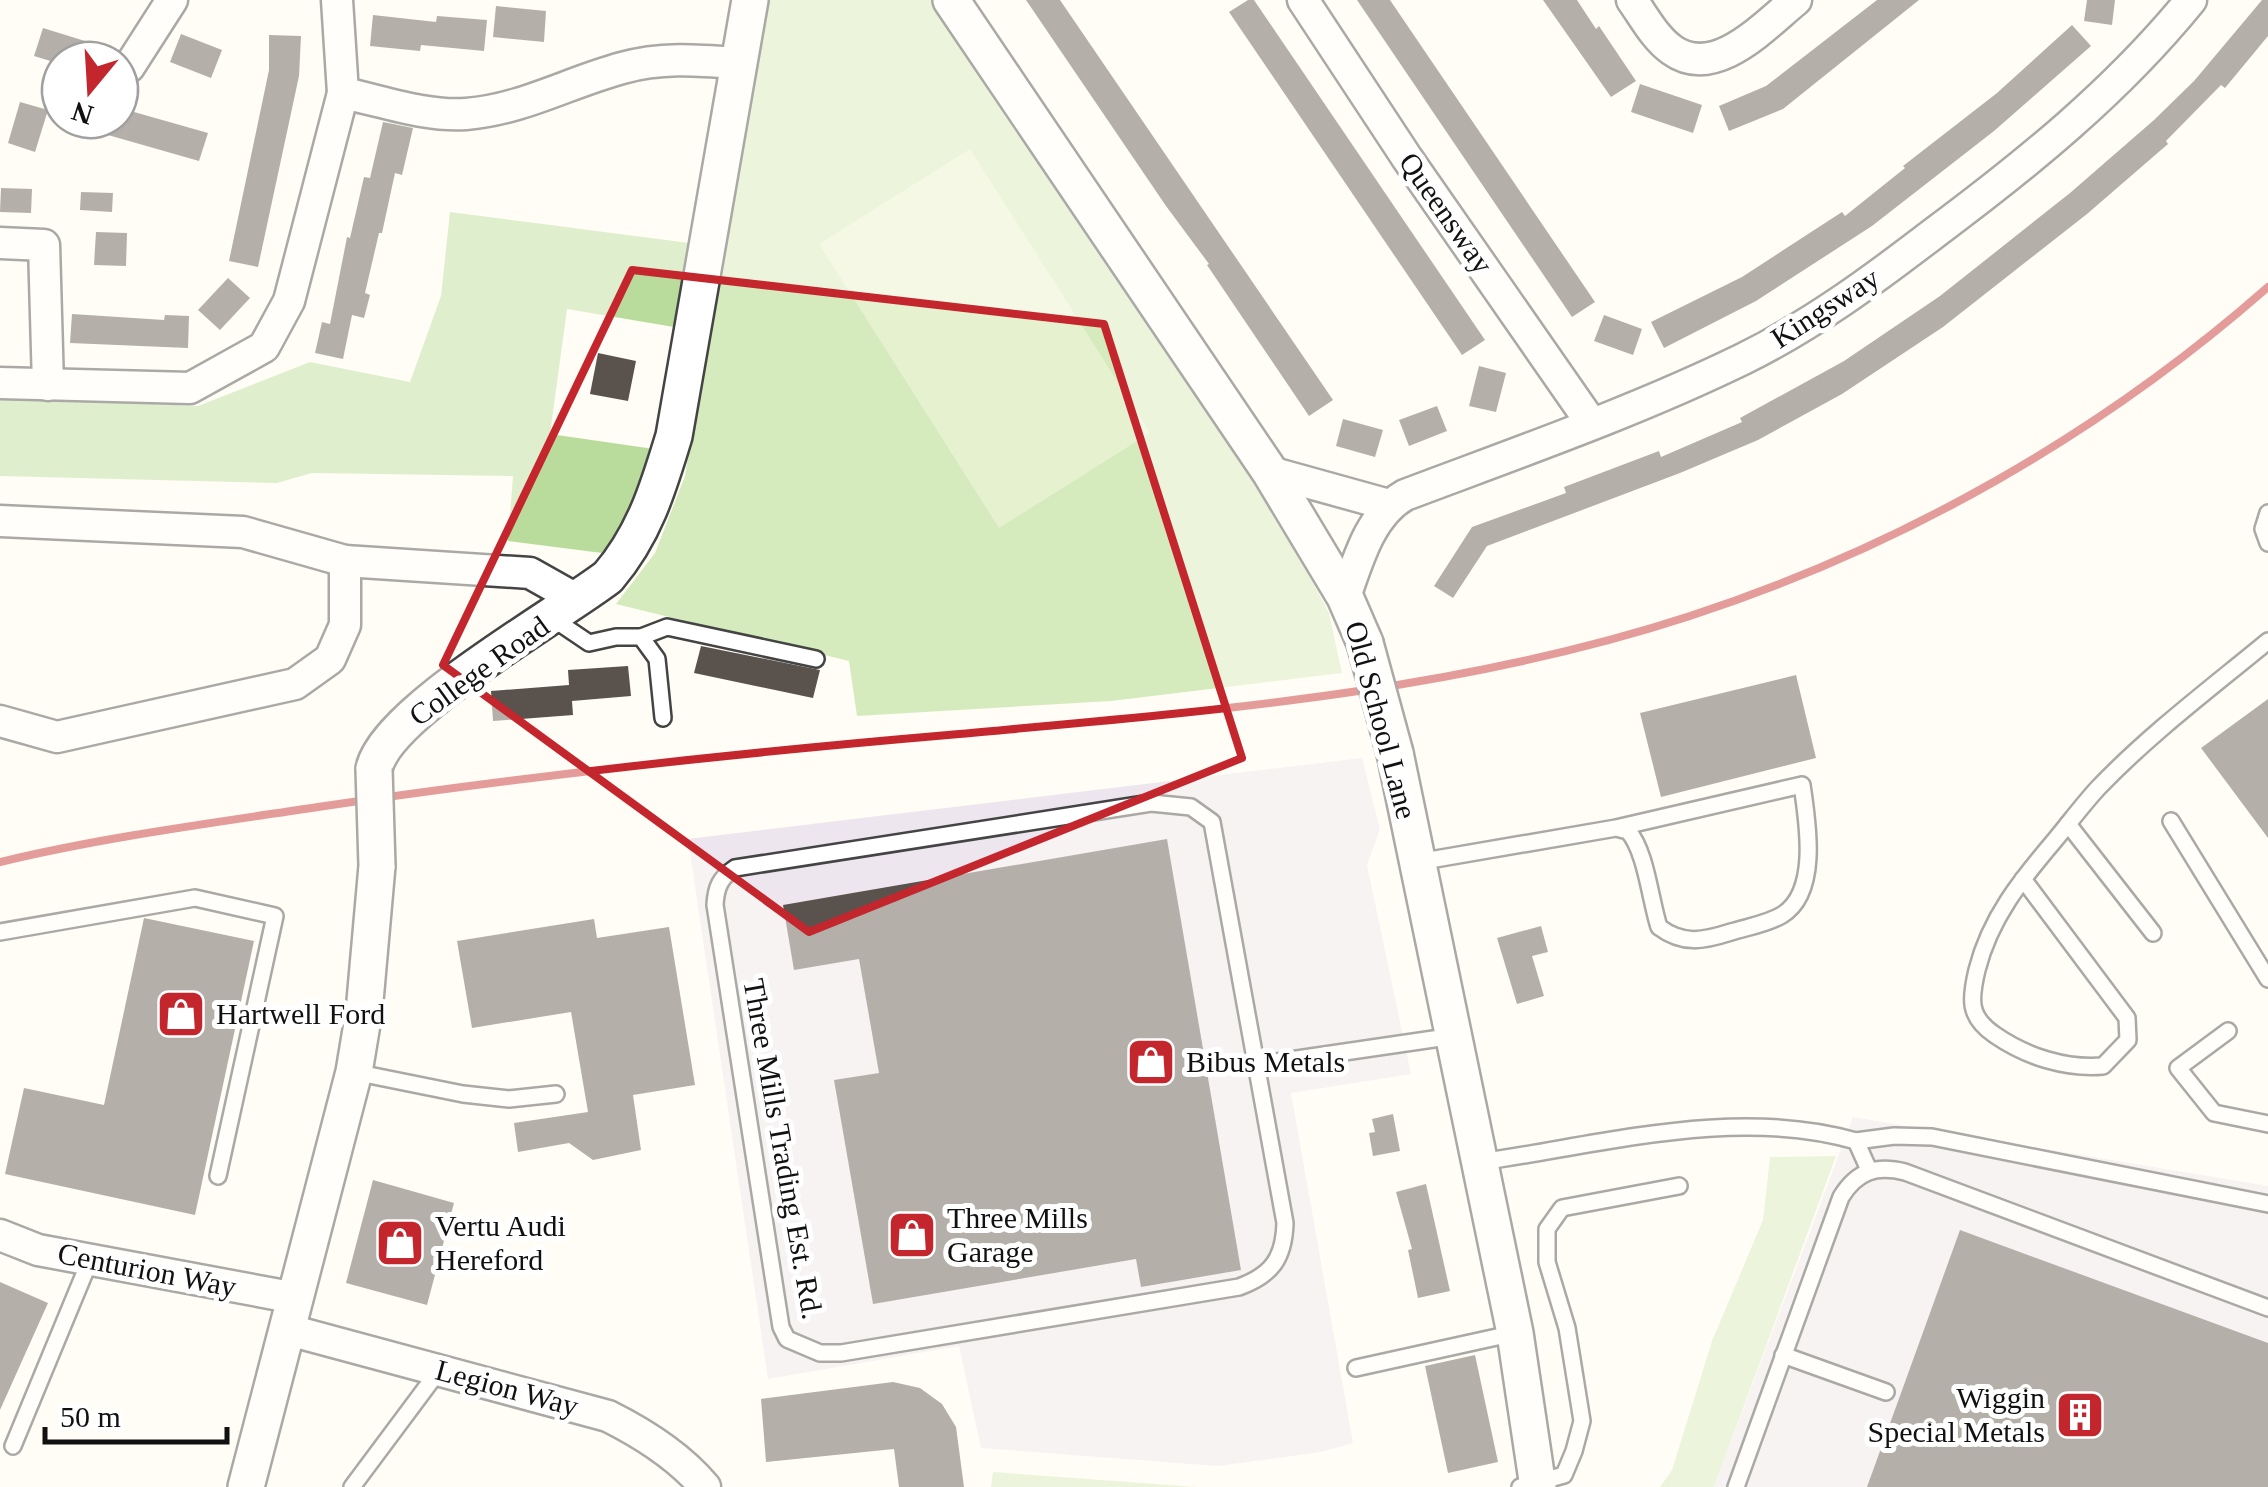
<svg xmlns="http://www.w3.org/2000/svg" width="2268" height="1487" viewBox="0 0 2268 1487" font-family="Georgia,serif">
<rect width="100%" height="100%" fill="#fffdf5"/>
<g fill="#eee6ef">
<polygon points="1362,758 1380,829 1367,865 1411,1074 1291,1093 1353,1443 1321,1452 1218,1466 981,1448 959,1346 768,1379 688,839"/>
<polygon points="1853,1117 2268,1186 2268,1487 1714,1487"/>
</g>
<g fill="#d5ebbd">
<polygon points="765,0 931,0 1002,108 1124,278 1256,476 1329,613 1342,673 1111,701 857,716 849,661 616,604 655,553 685,476 708,323"/>
<polygon points="1836,1156 1714,1487 1660,1487 1672,1470 1712,1341 1763,1220 1770,1157"/>
<polygon points="993,1472 1196,1487 991,1487"/>
</g>
<polygon fill="#b9dc9c" points="450,212 689,243 674,327 567,309 550,434 654,449 636,506 610,554 508,541 513,476 312,473 277,483 0,476 0,397 198,406 310,362 410,382 441,296"/>
<polygon fill="#e6f2cf" points="970,149 1150,433 999,528 819,244"/>
<g fill="#5a524d">
<polygon points="1026,0 1060,0 1333,400 1309,416 1207,265 1209,264 1166,206"/>
<polygon points="1248,0 1254,0 1485,340 1462,355 1229,12"/>
<polygon points="1357,0 1390,0 1595,302 1572,317"/>
<polygon points="1543,0 1577,0 1596,29 1599,26 1636,81 1611,97"/>
<polygon points="1877,0 1919,0 1783,109 1729,131 1719,106 1766,86"/>
<polygon points="2087,0 2115,0 2112,25 2084,21"/>
<polygon points="2262,0 2268,0 2268,36 2225,88 2221,85 2166,141 2168,144 2087,214 1943,327 1842,394 1758,440 1680,473 1487,546 1453,598 1434,586 1472,527 1566,493 1564,487 1659,451 1661,457 1742,422 1740,418 1844,361 1940,296 2070,193 2154,120 2194,81"/>
<polygon points="496,6 546,11 544,42 493,37"/>
<polygon points="373,15 436,22 437,16 487,20 484,51 421,45 420,51 370,46"/>
<polygon points="2072,25 2091,46 1994,131 1872,226 1756,301 1664,348 1651,322 1742,277 1842,212 1845,216 1905,168 1903,166 1997,93"/>
<polygon points="43,28 85,41 79,60 60,60 60,64 34,56"/>
<polygon points="181,34 222,50 211,78 170,62"/>
<polygon points="269,35 301,36 299,76 258,267 229,261 269,70"/>
<polygon points="1640,84 1702,105 1693,133 1631,112"/>
<polygon points="20,102 48,110 35,152 8,143"/>
<polygon points="120,108 208,133 199,161 73,125 74,120 120,120"/>
<polygon points="383,122 413,128 402,175 395,173 382,233 379,233 365,293 370,295 364,318 352,315 343,359 315,353 322,322 330,324 347,237 350,238 364,177 370,178"/>
<polygon points="1,188 32,189 31,213 0,212"/>
<polygon points="81,192 113,193 112,212 80,210"/>
<polygon points="96,232 127,233 126,266 94,265"/>
<polygon points="228,278 250,298 220,330 198,310"/>
<polygon points="72,314 164,320 165,315 189,316 188,348 70,343"/>
<polygon points="1604,315 1642,329 1633,355 1594,341"/>
<polygon points="598,353 636,361 628,401 590,394"/>
<polygon points="1479,366 1506,373 1496,412 1469,406"/>
<polygon points="1437,406 1447,431 1409,446 1399,420"/>
<polygon points="1343,419 1383,430 1375,457 1336,446"/>
<polygon points="701,646 820,670 813,698 694,673"/>
<polygon points="628,666 631,696 572,701 573,715 493,721 491,691 569,685 568,670"/>
<polygon points="1796,675 1816,758 1661,797 1640,713"/>
<polygon points="2268,699 2268,838 2201,748"/>
<polygon points="1167,839 1241,1270 1141,1287 1136,1259 873,1304 834,1080 879,1073 859,959 794,970 783,905"/>
<polygon points="144,918 254,941 195,1215 5,1174 24,1088 104,1105"/>
<polygon points="594,919 597,938 669,927 695,1085 633,1095 641,1150 593,1160 569,1143 518,1152 514,1123 588,1112 571,1012 472,1028 457,941"/>
<polygon points="1541,926 1548,952 1532,956 1544,996 1517,1004 1497,938"/>
<polygon points="1393,1114 1400,1151 1373,1156 1369,1133 1375,1132 1372,1119"/>
<polygon points="373,1180 454,1203 427,1305 346,1283"/>
<polygon points="1426,1184 1450,1291 1418,1298 1408,1250 1412,1249 1396,1192"/>
<polygon points="1960,1230 2268,1343 2268,1487 1867,1487"/>
<polygon points="0,1282 48,1303 0,1410"/>
<polygon points="1475,1355 1498,1462 1448,1473 1425,1366"/>
<polygon points="893,1382 920,1388 942,1404 956,1427 964,1487 899,1487 894,1449 766,1462 761,1399"/>
</g>
<g fill="none" stroke-linecap="round" stroke-linejoin="round">
<g stroke="#444" stroke-width="20">
<g id="service">
<polyline points="2268,513 2263,529 2268,543"/>
<polyline points="552,618 589,643 616,637 641,637 657,659 663,718"/>
<polyline points="641,637 667,627 816,659"/>
<path d="M1151 803 1191 807 1212 822 1285 1223C1284 1258 1272 1275 1239 1287L841 1353H820L787 1339 781 1327 715 905C716 887 720 878 735 868Z"/>
<polyline points="2171,821 2268,979"/>
<polyline points="2068,824 2153,933"/>
<path d="M1418 862 1616 828 1628 831C1646 851 1650 899 1659 927 1683 945 1703 941 1731 932 1747 927 1767 924 1782 915 1820 892 1807 820 1802 785L1616 828"/>
<path d="M2023 879 2127 1018 2128 1040 2103 1066C2066 1069 2027 1057 1995 1035 1968 1017 1970 999 1977 970 1990 918 2021 880 2055 840 2070 822 2084 803 2099 787 2151 733 2211 688 2268 641"/>
<polyline points="0,932 195,898 275,916 218,1176"/>
<polyline points="2228,1031 2178,1068 2214,1113 2268,1124"/>
<polyline points="1256,1065 1454,1036"/>
<polyline points="354,1072 463,1094 509,1099 556,1094"/>
<polyline points="1856,1141 1894,1136 1932,1137 2268,1204"/>
<path d="M1480 1162C1601 1145 1735 1106 1856 1141L1869 1170"/>
<polyline points="1783,1355 1886,1392"/>
<polyline points="1356,1368 1515,1333"/>
<polyline points="13,1446 90,1260"/>
<polyline points="352,1487 440,1369"/>
<polyline points="1520,1487 1564,1475 1574,1451 1582,1421 1567,1328 1547,1262 1547,1229 1562,1208 1679,1186"/>
<path d="M1736 1487 1841 1197C1857 1171 1876 1165 1905 1172L2268 1308"/>
</g>
</g>
<g stroke="#444" stroke-width="35">
<g id="minor">
<path d="M337 0 343 93C382 101 426 117 466 114 524 109 567 83 622 68 661 57 697 60 737 63"/>
<polyline points="1303,0 1407,158 1592,424"/>
<path d="M1632 0C1644 17 1655 38 1672 50 1715 81 1765 25 1796 0"/>
<polyline points="129,67 172,0"/>
<polyline points="0,243 44,245 48,385"/>
<polyline points="0,383 190,388 264,347 289,301 343,93"/>
<polyline points="1270,472 1389,505"/>
<polyline points="0,521 243,532 345,561 530,573 578,600"/>
<path d="M1345 597C1358 560 1370 515 1405 495 1519 452 1634 412 1743 359 1812 325 1873 280 1933 234 2027 164 2117 91 2191 0"/>
<polyline points="0,721 57,737 295,684 330,659 345,625 345,561"/>
<polyline points="0,1235 38,1250 296,1298"/>
<path d="M289 1330 608 1416C644 1434 679 1456 705 1487"/>
</g>
</g>
<g stroke="#444" stroke-width="40">
<g id="tertiary">
<polyline points="951,0 1270,472 1345,597 1365,643"/>
<polyline points="1395,753 1515,1333 1538,1487"/>
<path d="M374 769C386 712 557 616 608 577 644 535 658 489 674 436L750 0"/>
<polyline points="246,1487 354,1072 364,1012 377,866"/>
</g>
</g>
<use href="#service" stroke="#fff" stroke-width="15"/>
<use href="#minor" stroke="#fff" stroke-width="30"/>
<use href="#tertiary" stroke="#fff" stroke-width="35"/>
<path stroke="#c4262e" stroke-width="8" d="M0 862C104 837 212 823 318 807 528 776 737 753 948 735 1197 712 1451 694 1690 616 1902 547 2101 434 2268 287"/>
<g stroke="#444" stroke-width="40" stroke-linecap="butt">
<g id="tertiary-bridge">
<polyline points="1365,643 1395,753"/>
<polyline points="374,769 377,866"/>
</g>
</g>
<use href="#tertiary-bridge" stroke="#fff" stroke-width="35"/>
</g>
<path d="M0 0H2268V1487H0ZM632 270 1104 324 1242 758 809 932 443 665Z" fill="#fffdf5" fill-opacity=".55" fill-rule="evenodd"/>
<path fill="none" stroke="#c4262e" stroke-width="8" stroke-linejoin="round" d="M632 270 1104 324 1242 758 809 932 443 665Z"/>
<defs>
<g id="shop-square" transform="scale(2.5)"><rect x="-9" y="-9" width="18" height="18" rx="4" fill="#c4262e" stroke="#fff"/><path d="M-5-2.5h2.3a2.7 3.5 0 0 1 5.4 0H5L5.5 6h-11ZM-1.5-2.5h3a1.5 2.3 0 0 0-3 0Z" fill="#fff"/></g>
<g id="building-square" transform="scale(2.5)"><rect x="-9" y="-9" width="18" height="18" rx="4" fill="#c4262e" stroke="#fff"/><path d="M-4-6H4V6H1V3H-1V6H-4ZM-2.5-4.3h1.7v1.8h-1.7ZM.8-4.3h1.7v1.8H.8ZM-2.5-1h1.7V.8h-1.7ZM.8-1h1.7V.8H.8Z" fill="#fff"/></g>
</defs>
<g fill-rule="evenodd">
<use href="#shop-square" x="181" y="1014"/>
<use href="#shop-square" x="1151" y="1062"/>
<use href="#shop-square" x="912" y="1235"/>
<use href="#shop-square" x="400" y="1243"/>
<use href="#building-square" x="2080" y="1415"/>
</g>
<g text-anchor="middle" stroke-width="10" stroke-linejoin="round" paint-order="stroke">
<g font-size="30" fill="#111" stroke="#fff">
<text transform="translate(1446 213) rotate(55)" y="10">Queensway</text>
<text transform="translate(1825 308) rotate(-33)" y="10">Kingsway</text>
<text transform="translate(479 671) rotate(-36)" y="10">College Road</text>
<text transform="translate(1381 720) rotate(75)" y="10">Old School Lane</text>
<text transform="translate(783 1149) rotate(80)" y="10">Three Mills Trading Est. Rd.</text>
<text transform="translate(147 1270) rotate(11)" y="10">Centurion Way</text>
<text transform="translate(507 1388) rotate(15)" y="10">Legion Way</text>
</g>
<g font-size="30" fill="#111" stroke="#fff" text-anchor="start">
<text x="216" y="1024">Hartwell Ford</text>
<text x="1186" y="1072">Bibus Metals</text>
<text x="947" y="1228">Three Mills<tspan x="947" dy="34">Garage</tspan></text>
<text x="435" y="1236">Vertu Audi<tspan x="435" dy="34">Hereford</tspan></text>
<text x="2045" y="1408" text-anchor="end">Wiggin<tspan x="2045" dy="34">Special Metals</tspan></text>
</g>
</g>
<g transform="translate(90 90) rotate(198)"><circle r="48" fill="#ffffff" stroke="#a0a0a0" stroke-width="2.5"/>
<path d="M0-8L18 38L0 25L-18 38Z" fill="#c4262e"/>
<text y="-15" font-size="28" font-weight="bold" text-anchor="middle" fill="#111111">N</text>
</g>
<path d="M45 1427v15h182v-15" fill="none" stroke="#111111" stroke-width="5"/>
<text x="60" y="1427" font-size="30" fill="#111111" stroke="#ffffff" stroke-width="8" paint-order="stroke">50 m</text>
</svg>
